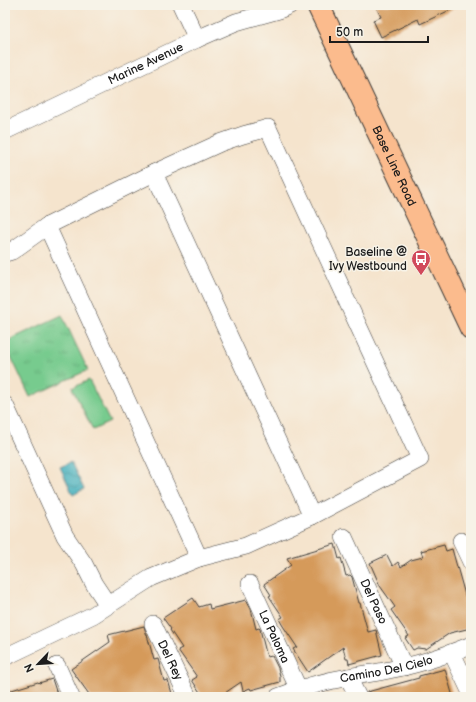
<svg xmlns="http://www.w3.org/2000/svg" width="476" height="702" viewBox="0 0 476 702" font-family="'Balsamiq Sans',sans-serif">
<defs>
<pattern id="park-tufts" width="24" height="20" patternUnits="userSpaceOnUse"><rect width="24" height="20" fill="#77cb8e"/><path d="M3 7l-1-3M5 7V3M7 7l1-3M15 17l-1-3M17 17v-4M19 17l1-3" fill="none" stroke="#66ae7a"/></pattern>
<pattern id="water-waves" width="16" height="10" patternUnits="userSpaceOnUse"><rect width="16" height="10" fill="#3faebc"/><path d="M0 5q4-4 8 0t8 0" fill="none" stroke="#348d98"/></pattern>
</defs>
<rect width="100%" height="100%" fill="#f7f3e8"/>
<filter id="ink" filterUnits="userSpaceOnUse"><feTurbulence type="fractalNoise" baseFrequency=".025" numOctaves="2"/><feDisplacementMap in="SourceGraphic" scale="8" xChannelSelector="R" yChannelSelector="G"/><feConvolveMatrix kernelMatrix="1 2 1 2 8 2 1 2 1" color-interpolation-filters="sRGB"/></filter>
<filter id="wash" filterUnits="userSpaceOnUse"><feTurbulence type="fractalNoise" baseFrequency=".012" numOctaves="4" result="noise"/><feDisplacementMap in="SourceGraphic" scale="16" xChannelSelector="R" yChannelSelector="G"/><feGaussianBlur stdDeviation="0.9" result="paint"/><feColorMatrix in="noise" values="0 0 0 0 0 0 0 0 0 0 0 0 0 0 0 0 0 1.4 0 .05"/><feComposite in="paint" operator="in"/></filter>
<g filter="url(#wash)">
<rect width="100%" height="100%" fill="#f5e4cd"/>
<polygon fill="url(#park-tufts)" stroke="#4a7455" points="62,315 88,370 30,397 5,344 5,342"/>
<polygon fill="#77cb8e" stroke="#4a7455" points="89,380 110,422 93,430 72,388"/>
<polygon fill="url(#water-waves)" stroke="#2e656c" points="71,462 84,489 73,495 60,467"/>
<g id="blocks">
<g fill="#d59a5a">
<polygon points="375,5 461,5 420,24 418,19 381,37 373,20 381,17"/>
<polygon points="335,544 339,559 341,558 346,576 350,575 352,577 359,603 360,603 368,632 376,630 382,655 349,664 348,659 346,659 343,647 308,672 293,649 297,647 283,626 279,619 283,617 269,596 271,595 264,584 291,565 287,558"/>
<polygon points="444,545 446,551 452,549 467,602 471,600 471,628 450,633 426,649 417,648 413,650 405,638 409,636 391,610 395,607 380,586 370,563 387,555 392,565 393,566 398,562 401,567 411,560 423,557 421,551"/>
<polygon points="193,598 199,607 209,604 210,609 246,600 251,609 256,629 259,628 260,629 267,657 272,656 278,668 280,676 280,682 251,690 250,688 243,691 241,682 219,697 203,697 192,680 197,677 178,650 182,648 170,630 171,629 163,618"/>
<polygon points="144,626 146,633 147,635 154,660 158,659 164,681 168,680 173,697 91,697 71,669 110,642 108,635"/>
<polygon points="445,669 453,697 368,697 367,692 419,678 419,676"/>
<polygon points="52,679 58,697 5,697 5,692 38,682 39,683"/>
</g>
</g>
</g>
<g filter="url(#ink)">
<use href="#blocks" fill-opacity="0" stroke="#3d3a37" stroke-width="1"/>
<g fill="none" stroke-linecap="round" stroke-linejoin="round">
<g stroke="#3d3a37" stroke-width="18">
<g id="minor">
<polyline points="181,5 197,39"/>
<path id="s1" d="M5 131 197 39 236 22 279 10 290 5"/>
<polyline points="154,173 312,516"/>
<polyline points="47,226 199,558"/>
<polyline points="5,253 12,251 47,226 154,173 220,143 243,135 268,128 344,293"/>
<polyline points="5,405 65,536 84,564 94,584 108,605"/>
<path id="s2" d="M344 537 404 667"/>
<polyline points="461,541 471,562"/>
<path id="s3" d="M250 584 299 690"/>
<path id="s4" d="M153 624 188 697"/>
<polyline points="452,653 471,693"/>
<polyline points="5,657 93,615 151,578 199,558 246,546 312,516 420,459 346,299"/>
<polyline points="57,666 71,697"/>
<polyline points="348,677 358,697"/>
<path id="s5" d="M278 697C301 688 325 681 349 677 362 674 376 673 389 670 417 665 444 656 471 645"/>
</g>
</g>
<g stroke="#3d3a37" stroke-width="24">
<g id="major">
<path id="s6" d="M318 5 471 328"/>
</g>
</g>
<use href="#minor" stroke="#fff" stroke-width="17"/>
<use href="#major" stroke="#fbbb8d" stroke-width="22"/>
</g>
</g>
<defs>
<g id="bus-pin" transform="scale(1)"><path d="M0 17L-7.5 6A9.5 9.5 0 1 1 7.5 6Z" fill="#d1495b" stroke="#f7f3e8"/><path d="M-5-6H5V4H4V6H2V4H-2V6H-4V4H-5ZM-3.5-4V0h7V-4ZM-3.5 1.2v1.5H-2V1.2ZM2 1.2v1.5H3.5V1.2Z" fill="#fff"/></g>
</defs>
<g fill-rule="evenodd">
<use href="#bus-pin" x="421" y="259"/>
</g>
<g text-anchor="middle" stroke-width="3" stroke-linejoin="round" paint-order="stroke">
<g font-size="12" fill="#1c1c1c" stroke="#f7f3e8">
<text dy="4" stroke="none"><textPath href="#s1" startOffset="156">Marine Avenue</textPath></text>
<text dy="4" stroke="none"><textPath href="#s6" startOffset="178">Base Line Road</textPath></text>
<text dy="4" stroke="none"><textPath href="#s2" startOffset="71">Del Paso</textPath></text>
<text dy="4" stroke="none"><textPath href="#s3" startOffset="58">La Paloma</textPath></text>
<text dy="4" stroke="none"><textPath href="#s4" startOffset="40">Del Rey</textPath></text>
<text dy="4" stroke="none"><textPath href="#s5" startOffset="112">Camino Del Cielo</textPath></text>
</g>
<g font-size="12" fill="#1c1c1c" stroke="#f7f3e8" text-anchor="end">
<text x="407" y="256">Baseline @<tspan x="407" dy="14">Ivy Westbound</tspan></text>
</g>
</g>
<rect width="476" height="702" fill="none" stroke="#f7f3e8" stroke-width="20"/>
<g transform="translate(38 664) rotate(245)" stroke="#f7f3e8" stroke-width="3" paint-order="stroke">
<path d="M0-3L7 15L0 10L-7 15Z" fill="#1c1c1c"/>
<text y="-6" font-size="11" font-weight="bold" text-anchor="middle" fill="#1c1c1c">N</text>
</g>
<path d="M330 36v6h98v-6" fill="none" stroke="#1c1c1c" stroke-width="2"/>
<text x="336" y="36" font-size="12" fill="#1c1c1c" stroke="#f7f3e8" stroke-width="3" paint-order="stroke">50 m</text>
</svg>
